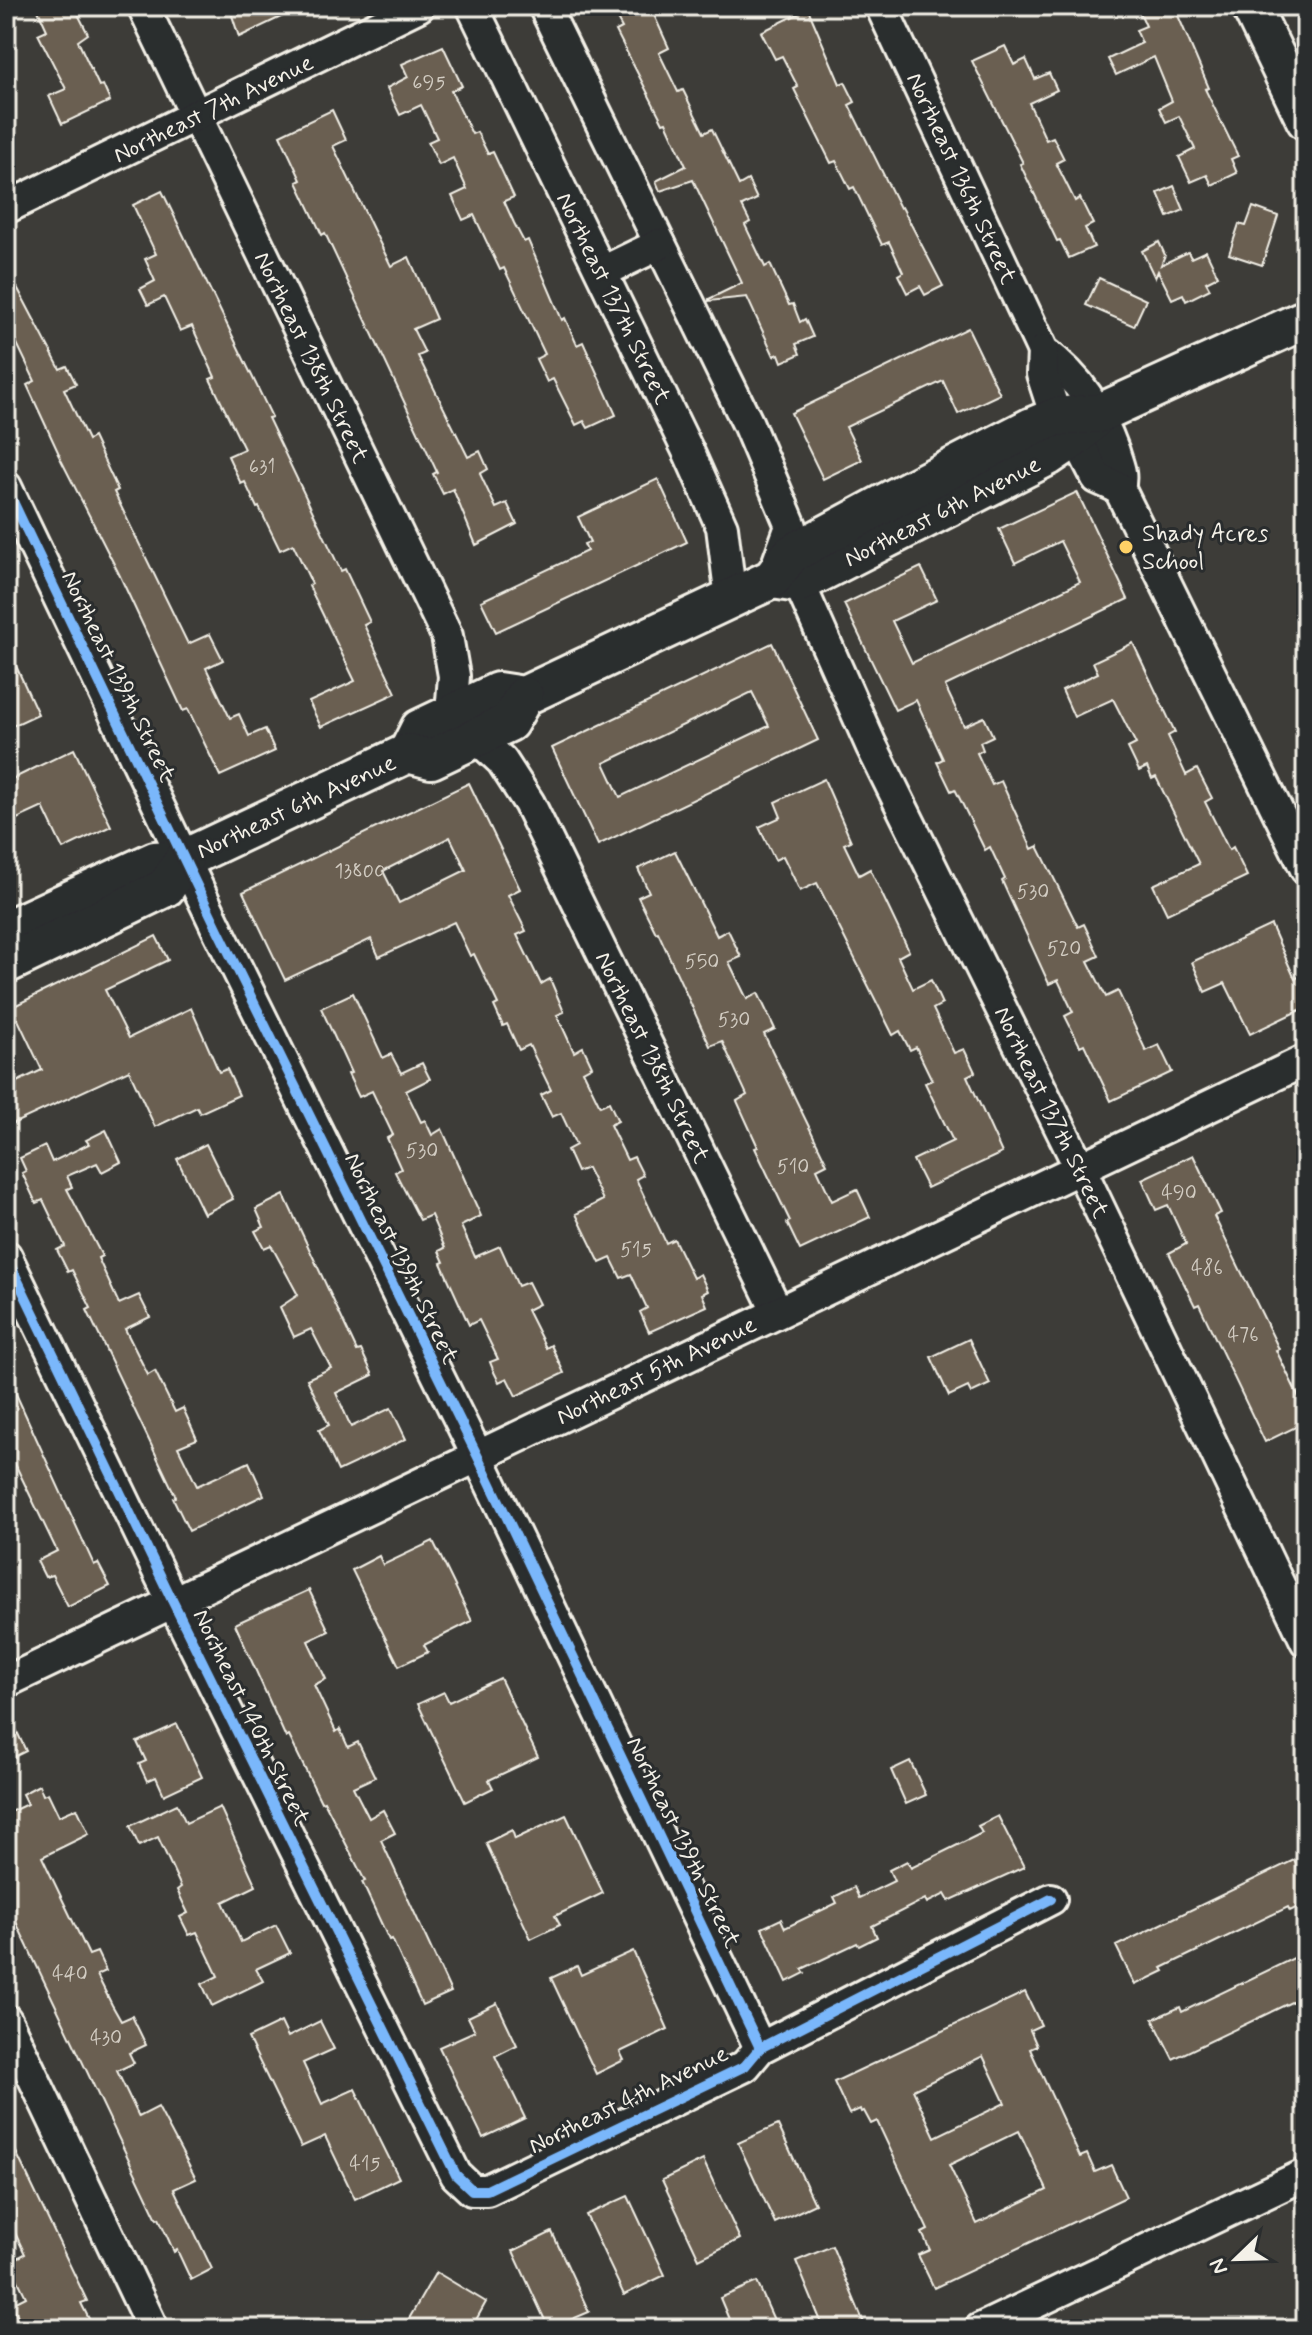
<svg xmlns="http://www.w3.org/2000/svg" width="1312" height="2335" viewBox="0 0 1312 2335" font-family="Mynerve,sans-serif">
<rect width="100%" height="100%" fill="#3d3c38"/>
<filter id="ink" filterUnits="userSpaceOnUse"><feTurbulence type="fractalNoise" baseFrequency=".0125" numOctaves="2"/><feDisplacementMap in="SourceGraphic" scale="16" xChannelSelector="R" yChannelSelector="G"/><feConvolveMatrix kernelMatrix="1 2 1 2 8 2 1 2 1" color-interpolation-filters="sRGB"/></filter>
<g filter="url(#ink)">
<g fill="#6a5f51" stroke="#f4f1e8" stroke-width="2" fill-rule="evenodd">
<polygon points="36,6 74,6 88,34 78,41 99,86 103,85 110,101 62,124 49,96 66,89 38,34 47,30"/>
<polygon points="229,6 304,6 239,37"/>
<polygon points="610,6 650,6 669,48 659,53 678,92 683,90 704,133 712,129 739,185 748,180 757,199 742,206 750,222 745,225 765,267 770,264 789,305 793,304 800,322 805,319 813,337 796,344 800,354 782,362 779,354 774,356 747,297 709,301 709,299 742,283 693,180 660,191 656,181 686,166 666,122 663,123 616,31 622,28"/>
<polygon points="1137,6 1174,6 1209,88 1205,89 1238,156 1231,159 1237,173 1212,185 1207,175 1191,182 1179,157 1195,149 1179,116 1166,122 1159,108 1172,101 1154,57 1116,75 1108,59 1142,43 1136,30 1146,26"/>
<polygon points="808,9 840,84 845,82 855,102 849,105 900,208 902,207 943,286 925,295 920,286 907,293 898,275 903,272 889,242 882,245 854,187 850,189 836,161 831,163 794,89 798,87 782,56 775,59 761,32"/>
<polygon points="443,46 462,86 451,91 472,134 477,132 488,154 493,152 514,197 504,201 514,223 524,242 528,240 562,320 565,318 577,345 583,342 616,415 588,428 584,421 576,425 553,379 547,382 536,359 545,354 504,268 500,270 474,215 463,220 452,196 467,189 453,158 439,165 428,142 437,138 421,105 400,115 387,88 408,77 402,64"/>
<polygon points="1005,46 1014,65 1026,59 1035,79 1049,73 1057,90 1029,103 1046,140 1053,137 1064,159 1056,163 1075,201 1080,198 1093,224 1085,228 1094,247 1069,258 1060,240 1057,241 1020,164 1023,163 972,61"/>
<polygon points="332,110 346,140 333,146 373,229 391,266 409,257 436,319 413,329 425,353 418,356 468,457 480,451 488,469 480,474 496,508 507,503 517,524 476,545 453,489 443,494 433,474 437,472 325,233 322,235 297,182 301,180 280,135"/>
<polygon points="1174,186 1184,210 1168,217 1158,193"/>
<polygon points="162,191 272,417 268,418 341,571 345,569 370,622 364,625 396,693 321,727 309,702 355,681 309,586 312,584 293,544 280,550 259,507 257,508 245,482 241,484 228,456 244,449 210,379 215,377 192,326 180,331 164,297 148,305 140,289 155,281 145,259 156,254 133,205"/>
<polygon points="1253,207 1278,216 1262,265 1229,254 1239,224 1246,226"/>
<polygon points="1159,242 1165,255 1161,265 1188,252 1191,258 1206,251 1218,276 1206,282 1210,289 1186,301 1183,294 1172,299 1158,271 1155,278 1142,251"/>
<polygon points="6,266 60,369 67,366 76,384 64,389 88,440 93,437 118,490 114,492 188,644 210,634 223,660 206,668 230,718 239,714 249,736 265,729 275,751 220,776 188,709 183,711 119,574 58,454 59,454 27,385 35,381 12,333 6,336"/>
<polygon points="1099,278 1146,300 1134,326 1086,305"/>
<polygon points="968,328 1000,394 958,414 943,381 846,427 862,460 823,479 791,413"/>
<polygon points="658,479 687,542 496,632 481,601 587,551 584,544 590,542 578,517"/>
<polygon points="1077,492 1128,599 945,686 964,726 984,717 993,736 980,742 983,750 977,753 992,785 1001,781 1032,849 1038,846 1078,927 1084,924 1099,956 1088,961 1106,997 1118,991 1146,1051 1159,1045 1172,1072 1111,1101 1084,1044 1080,1046 1065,1016 1073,1012 1058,980 1049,984 1002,881 1005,879 990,847 985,850 955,789 951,791 937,762 943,759 916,700 895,710 844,604 921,567 937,600 892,621 912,663 1000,621 1080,582 1060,541 1015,563 999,529"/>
<path d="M772 643 818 740 598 845 552 748ZM752 692 769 726 620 797 604 763Z"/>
<polygon points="1133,643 1175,732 1168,736 1186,775 1197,769 1212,798 1205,802 1229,850 1233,847 1247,876 1167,914 1153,885 1199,864 1156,777 1152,779 1147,767 1139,771 1128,748 1136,744 1113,699 1074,717 1062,690 1098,673 1093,662"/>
<polygon points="6,644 38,714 6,729"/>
<polygon points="74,749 111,826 63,849 43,807 6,824 6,782"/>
<polygon points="824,779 851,841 844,844 859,875 870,869 909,951 898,957 913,989 931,980 942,1004 933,1009 954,1053 964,1049 975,1072 967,1076 1002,1153 927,1188 913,1160 953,1141 925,1083 932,1080 916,1047 910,1050 900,1031 893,1035 817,883 800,891 783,856 775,860 759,827 781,817 775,802"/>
<path d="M469 783 520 889 508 895 526 931 517 935 541 984 550 979 564 1012 557 1015 574 1052 583 1047 592 1066 583 1071 600 1106 609 1102 618 1121 610 1125 627 1160 634 1157 643 1175 636 1179 666 1243 674 1239 693 1278 700 1274 708 1291 702 1294 707 1306 649 1332 640 1312 647 1308 631 1274 621 1278 611 1258 600 1263 576 1214 603 1200 587 1168 577 1172 567 1150 576 1145 561 1113 552 1117 541 1095 551 1090 529 1045 519 1050 507 1024 503 1026 494 1006 498 1004 474 954 470 956 454 922 379 957 371 939 285 980 243 892ZM450 837 466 870 399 903 383 871Z"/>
<polygon points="675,851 717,936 728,930 741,957 729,962 747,999 758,993 775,1029 764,1034 827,1164 817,1169 832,1201 857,1189 870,1217 800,1250 787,1223 790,1221 755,1148 758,1147 737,1101 747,1095 722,1041 710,1046 658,932 656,933 638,897 649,892 638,869"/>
<polygon points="1271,925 1295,979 1300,976 1306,989 1306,1007 1250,1034 1225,983 1205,992 1192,962"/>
<polygon points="156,936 168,960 105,990 129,1038 191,1008 219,1072 227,1069 239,1095 200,1113 197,1107 155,1127 129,1070 6,1127 6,1087 42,1070 12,1007"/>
<polygon points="353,993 383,1058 391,1054 401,1073 422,1063 430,1079 406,1091 421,1122 425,1120 432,1135 442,1129 481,1216 461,1226 475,1257 500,1246 518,1286 528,1282 539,1304 527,1310 546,1348 551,1345 564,1373 516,1396 507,1378 499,1382 494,1372 490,1362 498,1359 479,1320 469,1325 441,1263 444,1262 439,1251 445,1248 431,1215 420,1220 395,1172 401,1169 387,1138 393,1135 372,1091 359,1097 348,1074 351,1073 321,1008"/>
<polygon points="106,1130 121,1162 102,1172 97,1163 67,1176 72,1187 67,1189 102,1256 98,1258 119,1304 139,1295 150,1317 125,1329 148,1375 155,1371 175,1412 183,1408 197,1439 178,1447 197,1486 249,1462 264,1495 189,1531 173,1498 176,1497 87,1310 91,1308 72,1270 68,1272 57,1250 65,1246 43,1200 36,1203 22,1173 26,1171 20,1158 45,1146 52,1162 89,1144 86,1140"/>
<polygon points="206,1144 233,1199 204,1214 177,1159"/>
<polygon points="1193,1155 1221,1213 1214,1216 1279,1349 1276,1350 1306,1412 1306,1422 1265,1442 1199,1304 1195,1306 1169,1253 1186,1244 1168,1205 1156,1210 1142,1179"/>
<polygon points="284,1195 357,1351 361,1350 373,1375 336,1393 351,1427 391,1408 406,1439 338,1471 319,1430 329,1425 307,1379 331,1368 311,1329 294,1337 280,1307 298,1295 271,1245 264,1248 255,1231 264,1227 256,1209"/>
<polygon points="969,1339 990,1384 971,1393 968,1387 949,1396 931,1357"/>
<polygon points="6,1372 94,1565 98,1563 110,1586 68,1607 52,1575 45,1577 37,1561 57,1551 15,1464 6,1469"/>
<polygon points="433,1541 472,1621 424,1645 428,1652 399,1666 352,1570 379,1556 383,1565"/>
<polygon points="309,1590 329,1631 308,1641 326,1679 314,1685 336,1732 340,1729 348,1747 358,1742 375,1777 353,1787 369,1818 383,1810 395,1833 381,1840 451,1992 422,2005 392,1939 389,1940 362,1882 365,1881 324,1801 321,1802 289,1736 286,1738 235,1624"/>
<polygon points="500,1678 538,1757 489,1780 493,1788 465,1802 418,1704 444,1692 449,1702"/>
<polygon points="6,1708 26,1751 6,1761"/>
<polygon points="177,1724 202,1777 164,1795 156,1777 147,1781 139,1764 146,1761 137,1742"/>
<polygon points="910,1761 926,1795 906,1804 891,1770"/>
<polygon points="39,1785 43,1795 48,1793 59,1816 77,1808 89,1834 42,1857 89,1955 97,1952 106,1971 97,1975 112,2005 121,2021 132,2016 146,2045 129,2053 134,2063 117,2071 139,2117 158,2107 196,2179 174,2189 212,2269 191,2280 177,2250 174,2252 159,2218 157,2219 6,1901 6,1885 12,1883 6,1870 6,1814 27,1804 22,1794"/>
<polygon points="177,1804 186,1823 220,1807 256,1886 223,1902 241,1942 276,1925 290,1953 256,1969 263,1981 212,2006 202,1984 218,1976 197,1932 189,1935 180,1917 188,1913 177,1890 181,1887 158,1837 139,1846 130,1826"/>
<polygon points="566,1815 603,1893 555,1916 560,1925 531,1939 486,1843 512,1830 515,1839"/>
<polygon points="998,1816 1024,1867 949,1901 945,1894 927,1903 925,1899 872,1926 877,1937 859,1946 857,1943 802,1969 805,1973 787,1982 762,1928 781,1919 785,1928 837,1903 834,1897 854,1887 859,1898 894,1881 889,1870 907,1861 911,1868 982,1833 978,1826"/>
<polygon points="1294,1860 1306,1884 1306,1903 1290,1911 1288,1907 1162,1968 1164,1971 1135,1985 1116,1946"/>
<polygon points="633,1951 668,2029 620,2052 624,2060 596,2074 551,1978 577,1966 581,1975"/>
<polygon points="1306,1952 1306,1995 1173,2059 1153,2019 1180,2007 1182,2012"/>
<path d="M1025 1992 1041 2025 1030 2030 1037 2046 1030 2049 1080 2157 1087 2154 1095 2172 1111 2165 1126 2197 934 2288 918 2255 930 2250 922 2233 928 2230 877 2121 871 2124 864 2111 861 2112 860 2109 849 2114 834 2082ZM983 2056 1005 2103 935 2137 913 2090ZM1019 2131 1047 2190 977 2224 949 2165Z"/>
<polygon points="497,2003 517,2045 495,2056 525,2118 483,2138 439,2047 475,2031 468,2017"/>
<polygon points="320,2021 334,2049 303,2063 322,2104 355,2089 399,2178 355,2199 325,2136 301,2147 248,2038 281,2022 288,2037"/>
<polygon points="778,2125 815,2204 775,2223 738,2143"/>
<polygon points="6,2131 87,2301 81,2303 94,2329 24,2329 12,2304 26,2297 9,2262 25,2254 6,2214"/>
<polygon points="703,2160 740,2239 699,2259 662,2180"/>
<polygon points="628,2196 665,2275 624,2295 586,2215"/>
<polygon points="552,2232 589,2312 549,2329 513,2251"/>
<polygon points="832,2246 864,2323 850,2329 824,2329 796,2261"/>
<polygon points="436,2272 486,2302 471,2329 403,2329"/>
<polygon points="757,2282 778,2329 733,2329 720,2298"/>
</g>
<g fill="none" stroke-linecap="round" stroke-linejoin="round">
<g stroke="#f4f1e8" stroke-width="36">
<g id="minor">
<polyline points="143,6 447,636 454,676 451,714"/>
<polyline points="472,6 689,453 722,527 731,599"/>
<polyline points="544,6 748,424 791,526 774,573"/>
<path d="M881 6 1043 351C1081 380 1098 408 1114 452 1118 466 1123 474 1119 488"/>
<polyline points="6,208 419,6"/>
<polyline points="602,272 660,244"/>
<polyline points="1043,351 1042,374 1056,417"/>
<polyline points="1076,437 1097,478 1119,488 1306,869"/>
<polyline points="6,487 218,930 478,1457 760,2048"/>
<polyline points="799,583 871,745 1081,1170 1306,1641"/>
<polyline points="476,737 502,761 529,803 777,1311"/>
<polyline points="6,1256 173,1602 456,2175 472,2190 487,2190 745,2066 760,2048 1051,1899"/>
<polyline points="6,1682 1306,1060"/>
<polyline points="6,2020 153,2329"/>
<polyline points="980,2329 1306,2174"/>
</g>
</g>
<g stroke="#f4f1e8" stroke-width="44">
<g id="major">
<polyline points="1251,6 1306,120"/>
<polyline points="772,579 799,583 1048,456 1076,437 1100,413"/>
<polyline points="408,753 420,729 498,692 524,696 772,579 791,554 906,492 1032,427 1056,417 1100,413 1306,319"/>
<polyline points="6,930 155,861 184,859 408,753 431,759 509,722 524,696"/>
<polyline points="6,964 166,887 184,859"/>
</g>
</g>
<use href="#minor" stroke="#2a2d2e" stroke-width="30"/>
<use href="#major" stroke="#2a2d2e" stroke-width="38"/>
<g stroke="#2a2d2e" stroke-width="15">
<g id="cycleway">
<polyline points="6,487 218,930 478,1457 760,2048"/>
<polyline points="6,1256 173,1602 456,2175 472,2190 487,2190 745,2066 760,2048 1051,1899"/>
</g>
</g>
<use href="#cycleway" stroke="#7ab7fb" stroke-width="10"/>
</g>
</g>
<circle fill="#ffd166" stroke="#2a2d2e" stroke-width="3" cx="1126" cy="547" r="8"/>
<g text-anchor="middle" stroke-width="6" stroke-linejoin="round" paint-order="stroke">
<g font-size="20" fill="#d2ccc2">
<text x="429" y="89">695</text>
<text x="262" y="473">631</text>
<text x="360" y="877">13800</text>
<text x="1033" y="898">530</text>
<text x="1064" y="955">520</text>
<text x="702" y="968">550</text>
<text x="734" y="1026">530</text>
<text x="422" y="1157">530</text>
<text x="793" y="1173">510</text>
<text x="1179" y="1199">490</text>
<text x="636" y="1256">515</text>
<text x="1207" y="1274">486</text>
<text x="1243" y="1341">476</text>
<text x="70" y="1980">440</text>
<text x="106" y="2044">430</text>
<text x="365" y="2170">415</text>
</g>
<g font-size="24" fill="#f4f1e8" stroke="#2a2d2e">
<text transform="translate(213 108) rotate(-26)" y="8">Northeast 7th Avenue</text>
<text transform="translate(962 178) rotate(65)" y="8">Northeast 136th Street</text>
<text transform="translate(614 298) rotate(64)" y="8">Northeast 137th Street</text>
<text transform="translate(312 357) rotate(64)" y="8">Northeast 138th Street</text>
<text transform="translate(942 511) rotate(-27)" y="8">Northeast 6th Avenue</text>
<text transform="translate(119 676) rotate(64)" y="8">Northeast 139th Street</text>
<text transform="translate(296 806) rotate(-25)" y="8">Northeast 6th Avenue</text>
<text transform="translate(653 1057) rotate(64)" y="8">Northeast 138th Street</text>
<text transform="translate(1052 1112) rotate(64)" y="8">Northeast 137th Street</text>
<text transform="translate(402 1258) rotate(64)" y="8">Northeast 139th Street</text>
<text transform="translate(656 1370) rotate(-26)" y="8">Northeast 5th Avenue</text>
<text transform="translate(252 1717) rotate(64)" y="8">Northeast 140th Street</text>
<text transform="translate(684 1842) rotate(64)" y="8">Northeast 139th Street</text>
<text transform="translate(628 2099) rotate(-26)" y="8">Northeast 4th Avenue</text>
</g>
<g font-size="24" fill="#f4f1e8" stroke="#2a2d2e" text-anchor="start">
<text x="1142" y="541">Shady Acres<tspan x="1142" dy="28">School</tspan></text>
</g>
</g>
<rect width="1312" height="2335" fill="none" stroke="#2a2d2e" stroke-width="32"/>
<rect x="16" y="16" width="1280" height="2303" fill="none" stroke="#f4f1e8" stroke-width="3" filter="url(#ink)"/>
<g transform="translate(1236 2259) rotate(247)" stroke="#2a2d2e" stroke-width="6" paint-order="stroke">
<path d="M0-6L14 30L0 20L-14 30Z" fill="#f4f1e8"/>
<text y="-12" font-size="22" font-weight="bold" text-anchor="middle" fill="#f4f1e8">N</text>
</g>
</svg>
